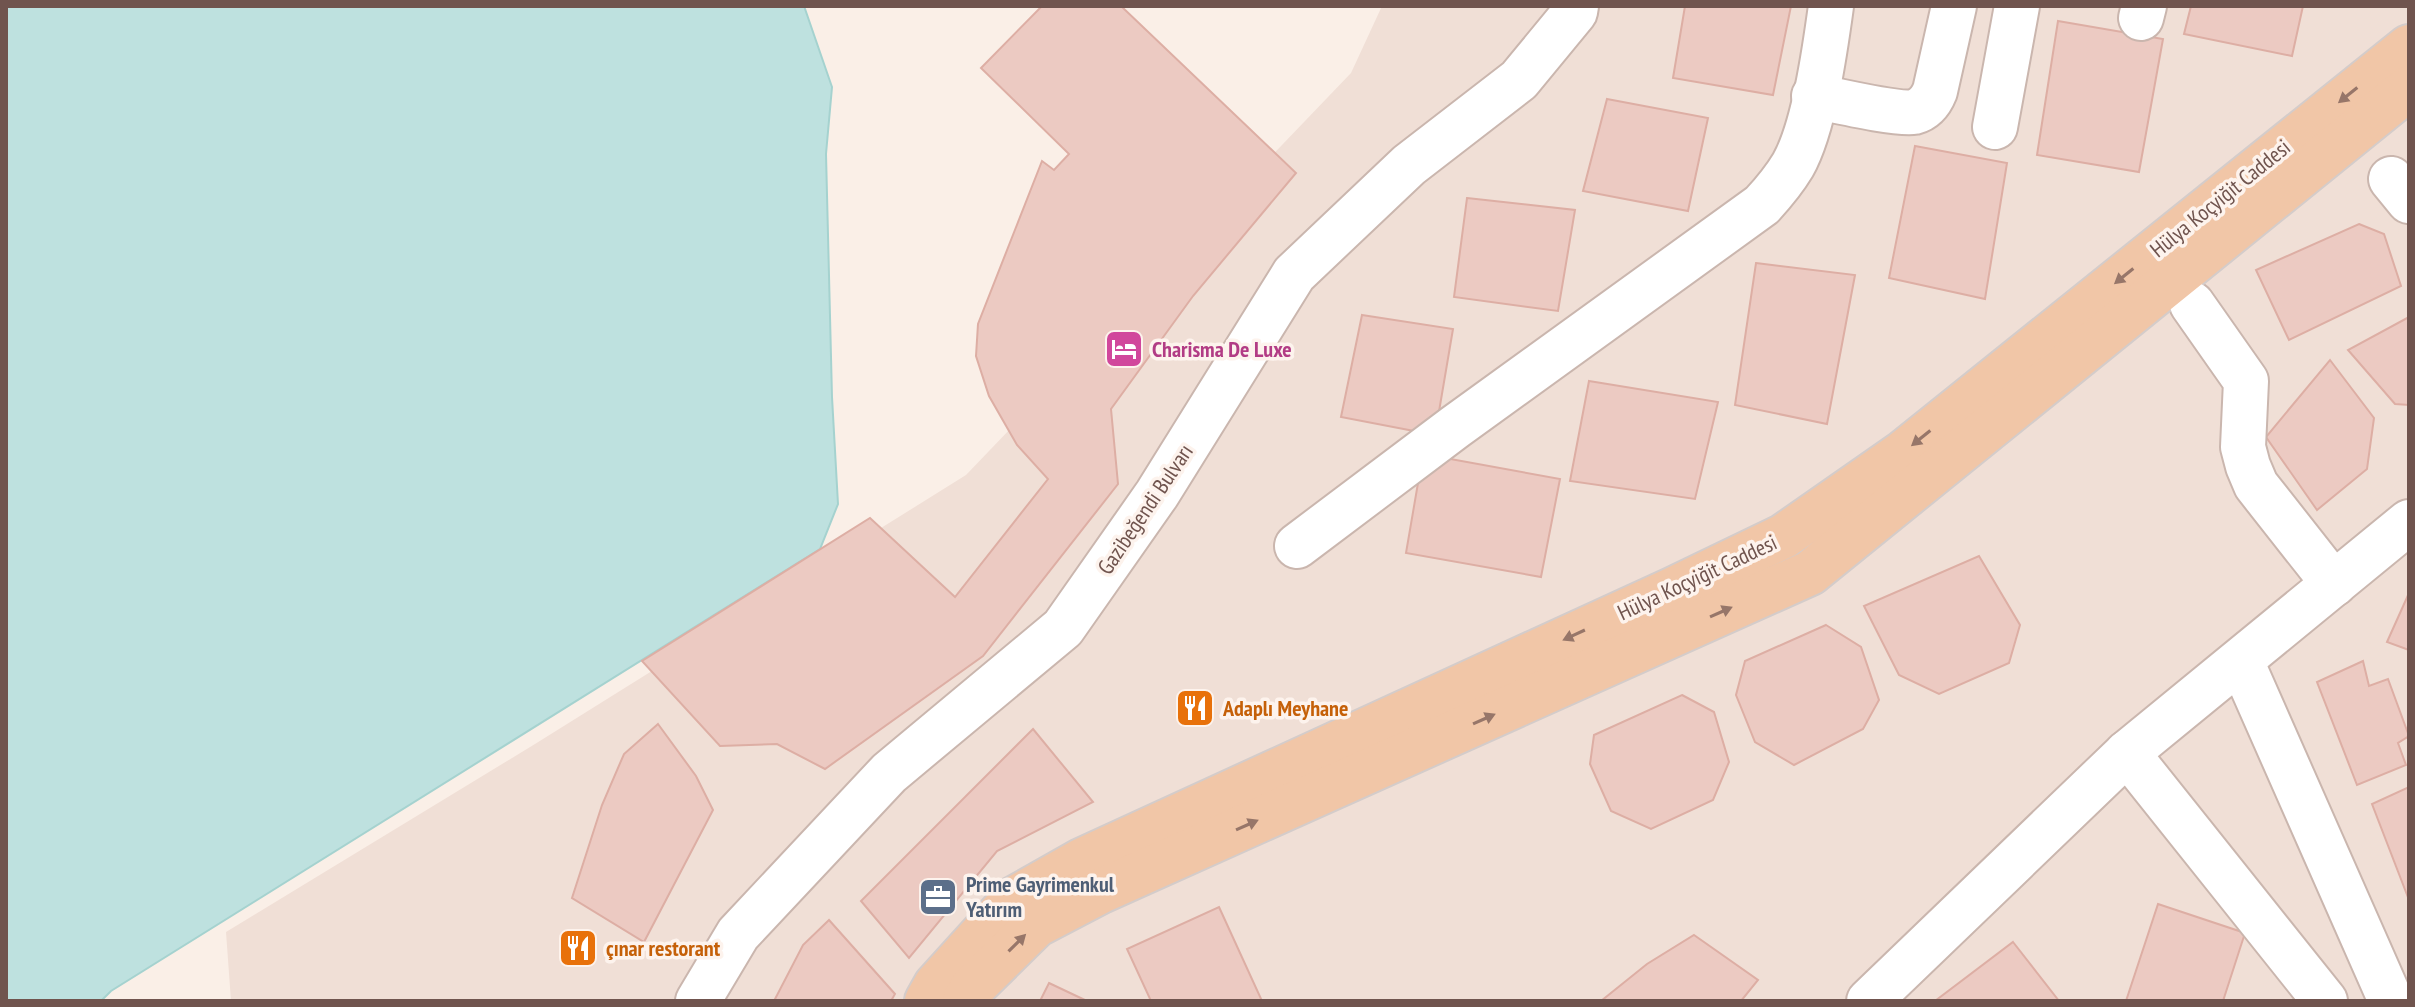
<svg xmlns="http://www.w3.org/2000/svg" width="2415" height="1007" viewBox="0 0 2415 1007" font-family="'PT Sans Narrow',sans-serif">
<rect width="100%" height="100%" fill="#faefe7"/>
<polygon fill="#f0dfd6" points="1382,6 2409,6 2409,1001 231,1001 226,932 535,744 966,475 1351,73"/>
<polygon fill="#bee1df" stroke="#a5d2cf" stroke-width="2" points="6,6 804,6 832,87 826,154 832,397 838,504 820,549 111,991 101,1001 6,1001"/>
<g fill="#eccac2" stroke="#ddaea4" stroke-width="2">
<polygon points="1042,6 1121,6 1296,173 1193,296 1111,409 1118,484 983,656 825,769 777,744 720,746 642,661 870,518 955,597 1048,479 1017,445 989,396 976,356 978,324 1042,161 1054,170 1069,154 981,68"/>
<polygon points="1685,6 1791,6 1773,95 1673,78"/>
<polygon points="2191,6 2303,6 2292,56 2184,34"/>
<polygon points="2058,21 2163,39 2139,172 2037,155"/>
<polygon points="1607,99 1708,118 1688,211 1583,191"/>
<polygon points="1915,146 2007,163 1985,299 1889,278"/>
<polygon points="1467,198 1575,210 1558,311 1454,297"/>
<polygon points="2359,224 2384,234 2401,286 2289,340 2256,270"/>
<polygon points="1756,263 1855,275 1827,424 1735,405"/>
<polygon points="1362,315 1453,329 1435,435 1341,417"/>
<polygon points="2409,317 2409,405 2395,404 2348,350"/>
<polygon points="2330,360 2374,418 2367,469 2317,510 2266,437"/>
<polygon points="1589,381 1718,402 1695,499 1570,481"/>
<polygon points="1423,454 1560,479 1541,577 1406,553"/>
<polygon points="1979,556 2020,625 2009,663 1939,694 1899,675 1864,606"/>
<polygon points="2409,593 2409,650 2387,642"/>
<polygon points="1826,625 1861,647 1879,700 1863,729 1794,765 1755,742 1736,695 1745,661"/>
<polygon points="2363,661 2369,686 2388,679 2409,736 2398,743 2406,765 2357,785 2317,682"/>
<polygon points="1682,695 1714,712 1729,762 1713,800 1651,829 1611,811 1590,764 1594,735"/>
<polygon points="658,724 696,776 713,810 644,942 572,898 602,805 624,754"/>
<polygon points="1033,729 1093,802 997,851 909,958 861,901"/>
<polygon points="2409,787 2409,900 2372,804"/>
<polygon points="2158,904 2245,933 2223,1001 2126,1001"/>
<polygon points="1219,907 1262,1001 1151,1001 1127,949"/>
<polygon points="829,920 895,994 891,1001 774,1001 803,945"/>
<polygon points="1694,935 1758,980 1741,1001 1601,1001 1647,964"/>
<polygon points="2013,942 2059,1001 1935,1001"/>
<polygon points="1049,983 1087,1001 1040,1001"/>
</g>
<g fill="none" stroke-linecap="round" stroke-linejoin="round">
<g stroke="#cab6ae" stroke-width="48">
<g id="minor">
<polyline points="2141,18 2144,6"/>
<path d="M1814 96C1834 100 1898 115 1914 112 1925 109 1931 101 1935 91L1954 6"/>
<polyline points="1995,127 2017,6"/>
<polyline points="2391,179 2409,201"/>
<polyline points="2192,304 2246,381 2243,447 2248,466 2256,485 2334,584"/>
<path d="M1297 546 1455 427 1762 205C1774 192 1784 180 1793 165 1814 128 1825 50 1831 6"/>
<polyline points="2241,661 2391,1001"/>
<polyline points="2127,753 2325,1001"/>
<polyline points="698,1001 738,934 889,773 1063,628 1157,494 1294,274 1409,165 1519,80 1575,12 1576,6"/>
<polyline points="1869,1001 2127,753 2409,522"/>
</g>
</g>
<g stroke="#d4ccca" stroke-width="48">
<g id="major">
<polyline points="927,1001 936,985 1014,899 1083,860 1672,590 1784,536 1903,453 2409,47"/>
<polyline points="965,1001 972,988 1036,925 1101,891 1810,573 2409,88"/>
</g>
</g>
<use href="#minor" stroke="#fff" stroke-width="44"/>
<use href="#major" stroke="#f1c6a7" stroke-width="44"/>
</g>
<defs><path id="oneway-solid" d="M-6-.8H1V-3.2L6.5 0L1 3.2V.8H-6Z" transform="scale(2)"/></defs>
<g fill="#977669">
<use href="#oneway-solid" transform="translate(2348 95) rotate(141)"/>
<use href="#oneway-solid" transform="translate(2124 276) rotate(141)"/>
<use href="#oneway-solid" transform="translate(1921 438) rotate(141)"/>
<use href="#oneway-solid" transform="translate(1721 612) rotate(-24)"/>
<use href="#oneway-solid" transform="translate(1574 635) rotate(155)"/>
<use href="#oneway-solid" transform="translate(1484 719) rotate(-24)"/>
<use href="#oneway-solid" transform="translate(1247 825) rotate(-24)"/>
<use href="#oneway-solid" transform="translate(1017 943) rotate(-45)"/>
</g>
<defs>
<g id="hotel-square" transform="scale(2)"><rect x="-9" y="-9" width="18" height="18" rx="4" fill="#d1479c" stroke="#fdf3ed"/><path d="M-6-4.5h1.5V1H6V5H4.5V3h-9V5H-6ZM-4 0a1.8 1.8 0 1 1 3.6 0ZM.5 0V-2.5h3Q6-2.5 6 0Z" fill="#fff"/></g>
<g id="restaurant-square" transform="scale(2)"><rect x="-9" y="-9" width="18" height="18" rx="4" fill="#e8710a" stroke="#fdf3ed"/><path d="M-5-6h1v4h1v-4h1v4h1v-4h1v5L-1.5 .5V6h-2V.5L-5-1ZM5-6V6H3V1.5H1.5Q1.5-4 5-6Z" fill="#fff"/></g>
<g id="office-square" transform="scale(2)"><rect x="-9" y="-9" width="18" height="18" rx="4" fill="#5c6f8a" stroke="#fdf3ed"/><path d="M-6-3h4V-5.5h4V-3h4V5H-6ZM-1-4.5V-3h2v-1.5ZM-6 0V1H6V0Z" fill="#fff"/></g>
</defs>
<g fill-rule="evenodd">
<use href="#hotel-square" x="1124" y="349"/>
<use href="#restaurant-square" x="1195" y="708"/>
<use href="#office-square" x="938" y="897"/>
<use href="#restaurant-square" x="578" y="948"/>
</g>
<g text-anchor="middle" stroke-width="7" stroke-linejoin="round" paint-order="stroke">
<g font-size="22" fill="#70544e" stroke="#fdf3ed">
<text transform="translate(2220 198) rotate(-39)" y="8">Hülya Koçyiğit Caddesi</text>
<text transform="translate(1145 509) rotate(-56)" y="8">Gazibeğendi Bulvarı</text>
<text transform="translate(1697 577) rotate(-25)" y="8">Hülya Koçyiğit Caddesi</text>
</g>
<g font-size="22" font-weight="bold" fill="#b23c85" stroke="#fdf3ed" text-anchor="start">
<text x="1152" y="357">Charisma De Luxe</text>
</g>
<g font-size="22" font-weight="bold" fill="#c56008" stroke="#fdf3ed" text-anchor="start">
<text x="1223" y="716">Adaplı Meyhane</text>
<text x="606" y="956">çınar restorant</text>
</g>
<g font-size="22" font-weight="bold" fill="#4e5e75" stroke="#fdf3ed" text-anchor="start">
<text x="966" y="892">Prime Gayrimenkul<tspan x="966" dy="25">Yatırım</tspan></text>
</g>
</g>
<rect width="2415" height="1007" fill="none" stroke="#70544e" stroke-width="16"/>
</svg>
